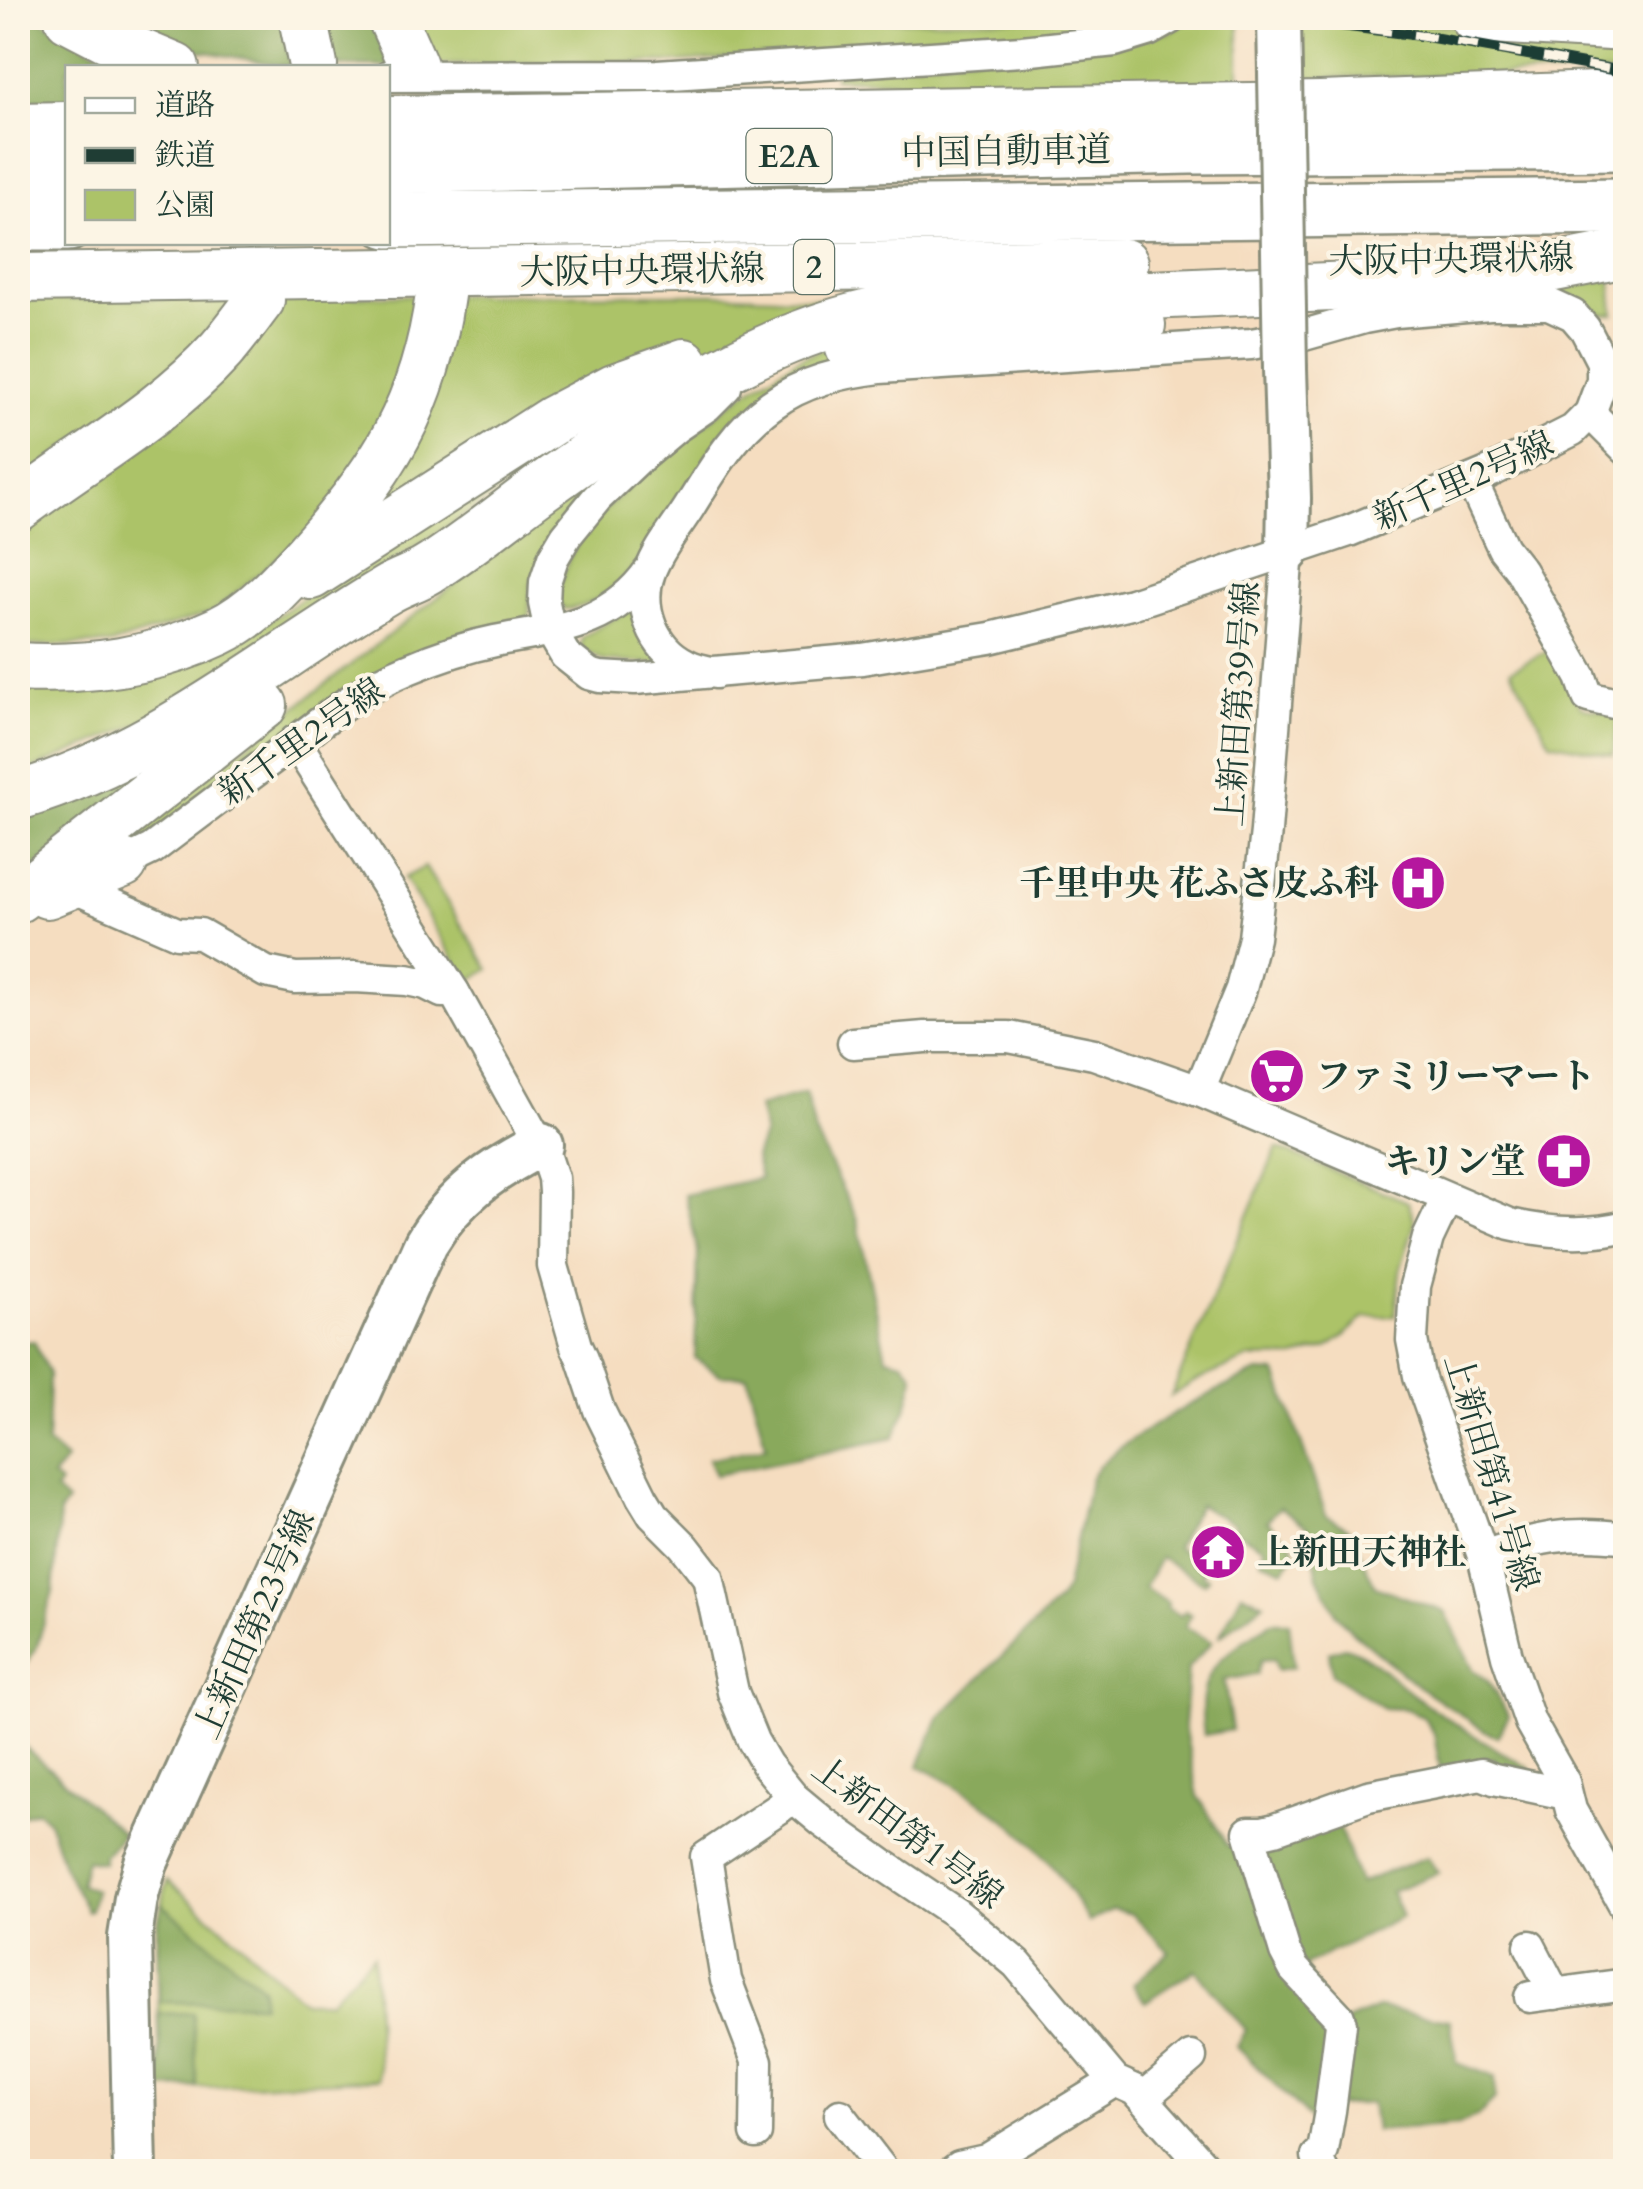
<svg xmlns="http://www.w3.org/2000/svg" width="1643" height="2189" viewBox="0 0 1643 2189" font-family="Cardo,'Noto Serif JP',serif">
<rect width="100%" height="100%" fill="#fcf5e5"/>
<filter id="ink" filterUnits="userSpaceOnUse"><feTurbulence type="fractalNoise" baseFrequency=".01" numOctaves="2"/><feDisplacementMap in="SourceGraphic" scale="20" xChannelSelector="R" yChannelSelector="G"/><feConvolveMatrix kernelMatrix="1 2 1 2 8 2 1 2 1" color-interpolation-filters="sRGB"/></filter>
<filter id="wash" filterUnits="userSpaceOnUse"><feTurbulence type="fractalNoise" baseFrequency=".0048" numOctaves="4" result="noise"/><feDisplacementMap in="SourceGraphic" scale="40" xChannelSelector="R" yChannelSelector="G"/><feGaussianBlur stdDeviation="2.25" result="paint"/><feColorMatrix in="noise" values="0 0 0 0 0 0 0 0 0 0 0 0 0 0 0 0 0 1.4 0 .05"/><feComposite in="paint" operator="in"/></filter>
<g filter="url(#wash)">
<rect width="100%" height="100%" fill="#f5ddc0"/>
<g fill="#acc368" stroke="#66804e" stroke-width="2.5">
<polygon points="409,18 629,18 679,23 1144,18 1116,29 682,62 427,65"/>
<polygon points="1191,18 1239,18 1239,82 977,85 835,78 837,72 1171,32"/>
<polygon points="1293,19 1439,25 1625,42 1625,73 1295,78"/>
<polygon points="1611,279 1614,314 1592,314 1578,301 1544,290"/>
<polygon points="713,294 839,300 362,524 455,295"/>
<polygon points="421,295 391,407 321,522 213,612 113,644 18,646 18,529 277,298"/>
<polygon points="236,297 182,360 18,485 18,300"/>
<path d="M830 346 842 360 825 364 632 571C613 588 592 609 564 609L557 600 560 585 569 558 588 527 638 477 743 394 796 360Z"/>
<polygon points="652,392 260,649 135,726 18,775 18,681 255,630 448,503"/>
<polygon points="602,470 531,585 529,616 525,622 489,630 141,842 117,849 132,834"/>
<polygon points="631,609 662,664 605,661 581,649 582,637"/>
<polygon points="1549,650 1581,707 1619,715 1613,755 1550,742 1511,670"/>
<polygon points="425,867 489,969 468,982 404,878"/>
<polygon points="1277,1148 1408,1202 1415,1222 1400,1271 1395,1316 1364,1317 1343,1337 1327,1348 1295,1357 1250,1358 1197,1380 1171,1396"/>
<polygon points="167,1880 235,1938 303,2001 329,2001 373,1955 379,2079 160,2089 157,1928"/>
</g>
<g fill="#89a95c" stroke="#547348" stroke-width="2.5">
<polygon points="18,18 38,18 90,48 133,67 68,68 67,100 18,101"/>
<polygon points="112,18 283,18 290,67 196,50"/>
<polygon points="320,18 370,18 391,67 330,66"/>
<polygon points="209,728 18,882 18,813"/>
<path d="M806 1093 815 1133 857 1219 886 1357 903 1361 914 1375C912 1398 903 1417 894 1438L715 1475 708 1459 766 1447 747 1376 720 1375 695 1358 698 1252 685 1195 760 1178 755 1157 764 1132 758 1107Z"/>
<polygon points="34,1341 49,1374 47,1443 66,1460 52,1477 60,1484 55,1491 67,1502 60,1512 53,1592 36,1649 18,1676 18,1343"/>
<path d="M1259 1372 1277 1373 1326 1515 1349 1529 1375 1586 1445 1612 1474 1671 1487 1680 1509 1716 1497 1737 1490 1734 1418 1686 1353 1632 1336 1614 1318 1576 1307 1527 1280 1507 1267 1521 1293 1545 1295 1554 1283 1570 1261 1560 1264 1547 1233 1530 1235 1524 1199 1505 1176 1547 1197 1560 1195 1565 1204 1570 1202 1575 1208 1578 1205 1583 1160 1558 1144 1588 1168 1603 1166 1608 1181 1616 1185 1611 1191 1615 1185 1627 1212 1642 1188 1668 1184 1726 1198 1796 1227 1845 1245 1853 1330 2014 1322 2131 1237 2047 1246 2030 1195 1970 1145 2002 1133 1984 1169 1952 1132 1914 1113 1909 1089 1922C1076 1902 1065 1881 1050 1863 1012 1818 970 1792 919 1766L939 1718 1058 1601 1066 1587 1090 1480C1100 1448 1225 1384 1259 1372Z"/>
<polygon points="1242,1593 1264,1603 1219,1637"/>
<path d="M1271 1622H1289L1294 1667 1277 1670 1274 1659 1261 1660 1257 1674 1224 1680 1232 1730 1204 1735C1194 1667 1222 1657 1271 1622Z"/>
<path d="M1344 1647C1373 1654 1392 1680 1415 1696 1452 1723 1490 1746 1529 1768L1528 1774 1496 1771 1495 1758 1440 1768 1434 1734 1423 1716 1406 1709 1384 1708 1332 1674 1329 1652Z"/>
<polygon points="18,1741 123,1834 103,1856 103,1863 86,1860 80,1885 95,1890 90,1910 87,1911 63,1865 49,1821 37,1810 18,1817"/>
<polygon points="1337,1820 1359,1883 1427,1857 1438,1873 1391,1891 1402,1917 1301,1967 1260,1848"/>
<polygon points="162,1904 262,1987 262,2004 159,2002 157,1928"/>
<polygon points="1377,2008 1450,2020 1457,2063 1495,2077 1495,2099 1479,2115 1459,2125 1375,2131 1371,2103 1337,2106 1346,2021"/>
<polygon points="193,2013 197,2087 160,2089 159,2014"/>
</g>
</g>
<g filter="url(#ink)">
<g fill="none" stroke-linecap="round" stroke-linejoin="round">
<g stroke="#8a8d7a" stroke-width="35">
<g id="street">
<polyline points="388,76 657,75 1022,51 1115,41 1148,31 1171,18"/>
<polyline points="1590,413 1626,449"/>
<polyline points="1471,480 1503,548 1521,571 1581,677 1588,697 1626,706"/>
<path d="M716 673C706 671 695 669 686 664 653 648 637 606 650 572 658 549 677 527 690 506 713 469 735 431 771 405 804 381 840 373 880 368L1251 344 1304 335 1364 318 1396 312 1490 304H1549L1573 315 1585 329 1602 362V381L1590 413 1573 430 1492 471 1349 531 1131 604 990 638 862 659 635 679 600 677 589 674 565 655 551 631 547 617 544 603 545 582 553 558 566 536 597 498 638 459 675 428 707 406 726 387"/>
<polyline points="295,741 454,992"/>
<path d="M123 863 152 849C197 815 242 781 287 748 325 719 363 687 408 669 436 657 465 647 495 641 556 629 610 626 649 571"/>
<polyline points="70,886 177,933 200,934 266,972 295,978 355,977 407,980 426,984 442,992 454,992 546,1157 553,1178 554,1192 553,1266 576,1346 582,1359 599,1410 642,1497 653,1515 684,1546 708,1577 733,1692 753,1741 767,1765 793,1797 823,1822 882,1864 957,1914 1017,1964 1115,2081 1135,2090 1209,2172"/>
<path d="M853 1043 925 1037H1009L1094 1054 1199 1091 1510 1224C1548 1233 1587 1236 1626 1226"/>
<polyline points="1199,1091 1241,989 1254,938 1266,831 1288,551"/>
<polyline points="1447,1198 1428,1238 1415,1286 1412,1340 1419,1376 1483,1556 1507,1656 1530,1722 1564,1782 1571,1810 1626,1908"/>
<path d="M1483 1556C1537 1538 1568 1530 1626 1538"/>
<polyline points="1530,1946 1555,1994"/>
<polyline points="1530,1997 1626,1984"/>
<polyline points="1143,2098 1191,2057"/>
<polyline points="840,2115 884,2172"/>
<polyline points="756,2133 757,2061 726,1980 706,1857 778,1809 793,1797"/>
<polyline points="951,2172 959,2166 986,2160 1115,2081"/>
<polyline points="1324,2172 1317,2156 1323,2151 1330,2111 1341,2024 1339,2017 1294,1969 1285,1952 1249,1832 1262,1832 1275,1829 1368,1796 1481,1774 1494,1779 1566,1794"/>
</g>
</g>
<g stroke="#8a8d7a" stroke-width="48">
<g id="secondary">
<polyline points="1279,18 1280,73"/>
<polyline points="1285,369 1289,498 1288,551"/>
<path d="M135 2172 130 1937 136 1898 146 1863 426 1243C454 1196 493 1168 541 1145"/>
</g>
</g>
<g stroke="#8a8d7a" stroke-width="52">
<g id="primary">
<polyline points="69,18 125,47 175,68"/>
<polyline points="303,18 313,65"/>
<polyline points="392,18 413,65"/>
<polyline points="1475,18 1626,27"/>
<polyline points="388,120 1320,106 1626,95"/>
<polyline points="18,127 68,126"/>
<polyline points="18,278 1124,263"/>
<polyline points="850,348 951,338 1141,325"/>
<path d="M18 507C86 456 164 413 221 350 235 334 247 317 260 300"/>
<polyline points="311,575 553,420 614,388 684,363"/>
<path d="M18 667C88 671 154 662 219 631 255 614 285 580 311 551 384 470 425 405 440 295"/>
<path d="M18 796C159 754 263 664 387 590 400 582 415 578 428 570 469 545 511 509 551 481 644 415 752 341 865 315 892 308 920 306 947 304L1487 280 1611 256"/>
<polyline points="47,894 123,863"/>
<polyline points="18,898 263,705"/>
</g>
</g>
<g stroke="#8a8d7a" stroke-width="60">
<g id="highway">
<polyline points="388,166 1190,146 1626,142"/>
<polyline points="18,175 68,174"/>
<polyline points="388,220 1626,206"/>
<polyline points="18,223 68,223"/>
</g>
</g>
<use href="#street" stroke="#fff" stroke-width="30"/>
<use href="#secondary" stroke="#fff" stroke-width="42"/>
<use href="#primary" stroke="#fff" stroke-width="48"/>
<use href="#highway" stroke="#fff" stroke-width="55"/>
<g stroke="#1f3d34" stroke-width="11">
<polyline id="rail" points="1282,18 1424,36 1626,72"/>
</g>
<use href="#rail" stroke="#fcf5e5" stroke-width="8" stroke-dasharray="22" stroke-linecap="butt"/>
<g stroke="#8a8d7a" stroke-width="48" stroke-linecap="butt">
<polyline id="secondary-bridge" points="1280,73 1285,369"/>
</g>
<use href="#secondary-bridge" stroke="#fff" stroke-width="42"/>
</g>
</g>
<defs>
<g id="hospital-disc" transform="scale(2.875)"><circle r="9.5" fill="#b5179e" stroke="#fcf5e5"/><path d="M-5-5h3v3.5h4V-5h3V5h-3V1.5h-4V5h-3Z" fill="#fff"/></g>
<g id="supermarket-disc" transform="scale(2.875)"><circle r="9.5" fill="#b5179e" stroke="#fcf5e5"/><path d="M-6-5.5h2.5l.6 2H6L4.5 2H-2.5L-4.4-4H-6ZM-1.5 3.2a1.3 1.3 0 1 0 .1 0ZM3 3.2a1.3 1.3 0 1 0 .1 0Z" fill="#fff"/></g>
<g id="pharmacy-disc" transform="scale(2.875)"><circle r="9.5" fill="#b5179e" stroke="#fcf5e5"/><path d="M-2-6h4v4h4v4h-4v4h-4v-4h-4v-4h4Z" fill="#fff"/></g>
<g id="temple-disc" transform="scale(2.875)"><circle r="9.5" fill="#b5179e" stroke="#fcf5e5"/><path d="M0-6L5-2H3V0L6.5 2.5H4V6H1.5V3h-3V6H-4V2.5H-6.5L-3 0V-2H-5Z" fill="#fff"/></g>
</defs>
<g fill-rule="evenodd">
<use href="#hospital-disc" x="1418" y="883"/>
<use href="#supermarket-disc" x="1277" y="1076"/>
<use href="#pharmacy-disc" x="1564" y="1161"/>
<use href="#temple-disc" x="1218" y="1552"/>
</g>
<g text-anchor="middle" stroke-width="8" stroke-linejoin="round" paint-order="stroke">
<g fill="#fcf5e5" stroke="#617469" stroke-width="2.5">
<rect x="746.5" y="129" width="85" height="54" rx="8"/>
<rect x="794" y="240" width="40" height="54" rx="8"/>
</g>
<g font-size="32" font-weight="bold" fill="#1f3d34">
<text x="789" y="167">E2A</text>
<text x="814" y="278">2</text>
</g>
<g font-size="35" fill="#1f3d34" stroke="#fcf5e5">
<text transform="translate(1006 151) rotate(-1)" y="12">中国自動車道</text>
<text transform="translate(1451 259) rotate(-1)" y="12">大阪中央環状線</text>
<text transform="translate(642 270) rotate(-1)" y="12">大阪中央環状線</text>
<text transform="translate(1463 480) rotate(-24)" y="12">新千里2号線</text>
<text transform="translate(1238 704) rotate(-86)" y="12">上新田第39号線</text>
<text transform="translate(301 741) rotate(-35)" y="12">新千里2号線</text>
<text transform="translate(1492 1472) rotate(73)" y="12">上新田第41号線</text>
<text transform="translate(254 1624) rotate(-66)" y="12">上新田第23号線</text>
<text transform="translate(908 1832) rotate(37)" y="12">上新田第1号線</text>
</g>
<g font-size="35" font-weight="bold" fill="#1f3d34" stroke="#fcf5e5" text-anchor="end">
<text x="1379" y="895">千里中央 花ふさ皮ふ科</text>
<text x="1316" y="1088" text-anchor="start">ファミリーマート</text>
<text x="1525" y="1173">キリン堂</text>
<text x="1257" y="1564" text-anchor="start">上新田天神社</text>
</g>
</g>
<rect width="1643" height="2189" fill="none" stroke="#fcf5e5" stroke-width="60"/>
<rect x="65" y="65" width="325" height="180" fill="#fcf5e5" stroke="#a4ab9e" stroke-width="2.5"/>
<rect x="85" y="98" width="50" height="15" fill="#ffffff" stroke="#a4ab9e" stroke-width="2.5"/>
<text x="155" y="115" font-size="30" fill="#1f3d34">道路</text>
<rect x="85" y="148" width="50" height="15" fill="#1f3d34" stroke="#a4ab9e" stroke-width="2.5"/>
<text x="155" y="165" font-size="30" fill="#1f3d34">鉄道</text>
<rect x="85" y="190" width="50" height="30" fill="#acc368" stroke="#a4ab9e" stroke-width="2.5"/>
<text x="155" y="215" font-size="30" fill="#1f3d34">公園</text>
</svg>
